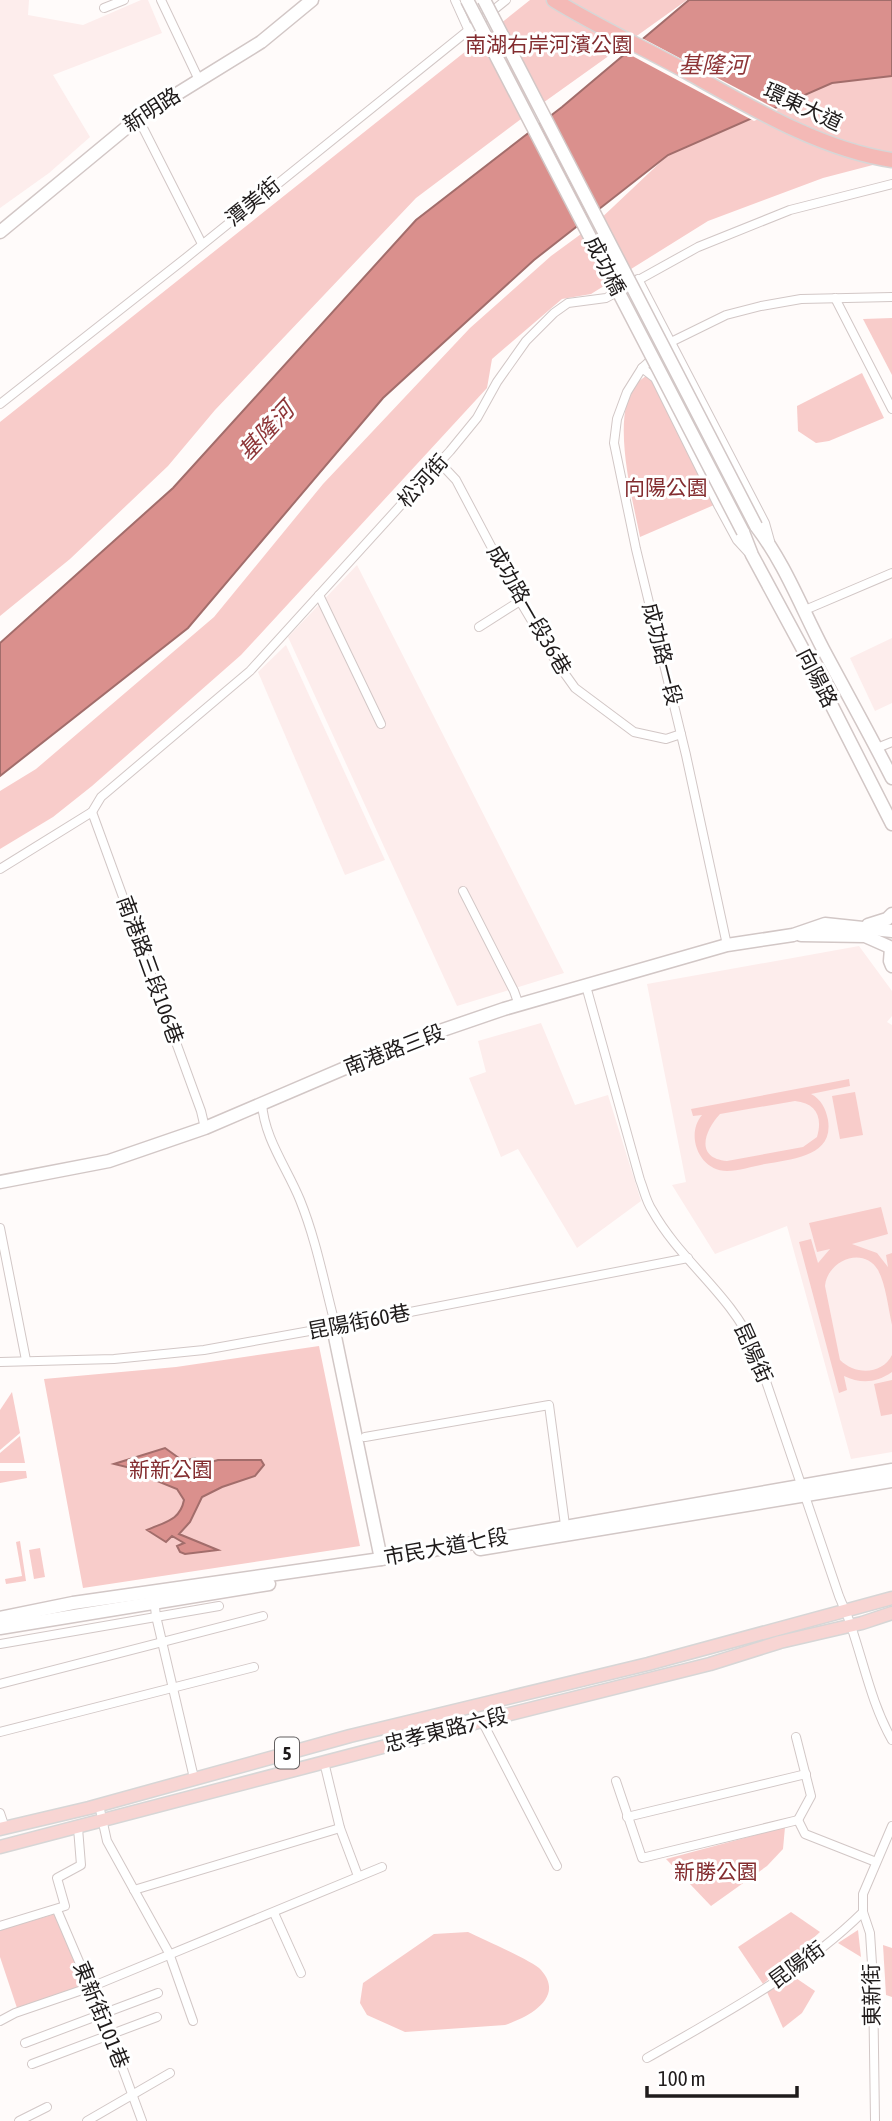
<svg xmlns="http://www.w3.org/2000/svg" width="892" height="2121" viewBox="0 0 892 2121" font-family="'Asap Condensed','Noto Sans TC',sans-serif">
<rect width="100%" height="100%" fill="#fffbfa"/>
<g fill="#fdedec">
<polygon points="0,0 29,0 28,15 83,25 141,0 148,0 162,33 53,75 90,137 49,173 0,208"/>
<polygon points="357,565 564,973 457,1006 288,637"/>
<polygon points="892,638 892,703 875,711 850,658"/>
<polygon points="286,645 385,860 345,875 258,672"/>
<polygon points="859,946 892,991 892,1016 887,1022 892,1025 892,1452 851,1459 787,1226 715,1254 672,1185 686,1182 647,984"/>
<polygon points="541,1023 575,1105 608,1095 641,1201 577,1248 518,1149 501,1157 469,1078 486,1072 478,1041"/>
</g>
<g fill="#f8ccca" fill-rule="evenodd">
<polygon points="530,0 687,0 533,110 416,198 215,410 168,466 70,559 0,616 0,422"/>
<polygon points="892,76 892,160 823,178 708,221 591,294 562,299 492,359 487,388 241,655 92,786 53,817 0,849 0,791 36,769 214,617 323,484 470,328 551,256 596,223 668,155 832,83"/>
<polygon points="892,318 892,375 863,319"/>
<path d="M650 373 714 505 640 537C633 500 609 413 637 383 641 379 646 376 650 373Z"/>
<polygon points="862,373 884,418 829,441 816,443 798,431 797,406"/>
<path d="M849 1079 850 1086 811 1094C821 1099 826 1109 828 1120 834 1157 791 1159 765 1164 753 1166 739 1171 727 1171 699 1171 685 1135 702 1115L693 1116 691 1109ZM795 1101C816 1103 823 1117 817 1137L803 1147 727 1161C694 1158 705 1130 720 1114Z"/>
<polygon points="855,1092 863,1135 840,1139 832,1096"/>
<path d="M881 1207 888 1234 852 1244 877 1253 888 1267 886 1255 892 1253V1325C888 1308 886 1285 878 1270 863 1245 827 1261 825 1286L840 1360C855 1375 882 1375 892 1355V1372C876 1383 861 1384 844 1376L847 1390 839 1393 799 1242 811 1239 818 1263 830 1249 817 1252 809 1223Z"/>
<polygon points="319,1346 360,1546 83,1588 44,1379 176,1367"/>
<polygon points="892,1380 892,1414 881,1416 874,1384"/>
<polygon points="12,1392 20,1433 0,1450 0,1410"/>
<polygon points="20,1436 25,1463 0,1463 0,1453"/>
<polygon points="0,1471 26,1471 27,1478 0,1483"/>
<polygon points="20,1541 26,1581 6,1584 5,1579 22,1576 16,1542"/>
<polygon points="40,1548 45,1577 34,1579 29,1550"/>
<polygon points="785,1827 783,1849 767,1866 711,1906 666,1859"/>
<polygon points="791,1912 820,1932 763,1984 738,1947"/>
<polygon points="55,1914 84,1985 18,2011 0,1957 0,1930"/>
<polygon points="858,1930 861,1957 838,1943"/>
<path d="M468 1932C482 1939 533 1961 541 1970 566 1998 527 2018 505 2025L405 2032 367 2015 360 2003 363 1983 434 1934Z"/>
<polygon points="883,1945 892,1948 892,1997 886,1995"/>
<polygon points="790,1974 815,1991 802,2013 783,2028 767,1992"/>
</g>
<g fill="#da908d" stroke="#a26d6b" stroke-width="2">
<polygon points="689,0 892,0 892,76 832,83 668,155 534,260 383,398 188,628 0,776 0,643 173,488 416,220 562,107"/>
<path d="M165 1448 183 1461 195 1458 204 1464 218 1460H261L264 1465 255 1476 222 1487 202 1497 190 1522 179 1534 218 1550 185 1554 180 1552 177 1546 184 1543 172 1536 166 1542 147 1530C164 1522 180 1521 184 1500L177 1489 152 1479 147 1472 114 1464Z"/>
</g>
<polygon fill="#fffbfa" points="640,37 778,110 754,121 623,51"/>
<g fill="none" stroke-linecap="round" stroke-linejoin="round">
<g stroke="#d2c7c6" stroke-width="10">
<g id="street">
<polyline points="161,0 199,80"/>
<polyline points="455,0 469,31"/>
<polyline points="104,8 124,0"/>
<polyline points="138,118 202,244"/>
<polyline points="638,279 765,523 770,541"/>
<polyline points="835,298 892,409"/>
<polyline points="642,368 655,378 718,505 737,540 748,552"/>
<polyline points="0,404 182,261 506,0"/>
<polyline points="440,463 456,480 520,601 555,660 575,688 634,732 666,739 681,734"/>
<polyline points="319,595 381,724"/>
<polyline points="805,610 892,573"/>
<polyline points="479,627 520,601"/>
<polyline points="877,748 892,742"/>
<polyline points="92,812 201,1111 205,1128"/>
<polyline points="0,869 92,812 101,797 250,671 450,451 477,418 497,382 526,341 554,313 568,303 606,298 698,247 790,210 892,184"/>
<polyline points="463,891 514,991 519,1005"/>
<polyline points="727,945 686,755 636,549 614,443 617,419 627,392 642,368 671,342 726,315 761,306 801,299 892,297"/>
<path d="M586 986 640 1180C644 1190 646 1201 652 1210 681 1262 730 1293 755 1349L839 1596C843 1606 848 1616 851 1626 864 1664 872 1705 892 1740"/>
<path d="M262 1103C264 1138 287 1168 300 1200 315 1237 323 1277 333 1316V1327"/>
<polyline points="0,1228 26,1360"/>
<polyline points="0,1362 114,1359 204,1350 343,1325 688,1258"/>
<polyline points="365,1437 549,1405 565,1525"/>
<polyline points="154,1599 156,1616 194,1778"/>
<polyline points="0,1644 219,1606"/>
<polyline points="0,1684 263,1616"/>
<polyline points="482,1721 557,1866"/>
<polyline points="0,1732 254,1667"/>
<polyline points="796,1737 811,1796 798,1820"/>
<polyline points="324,1762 340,1828 358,1876"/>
<polyline points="616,1781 642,1858 798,1820"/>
<polyline points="99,1805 107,1841 169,1953 193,2021"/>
<polyline points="0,1813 5,1828"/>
<polyline points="627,1817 806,1774"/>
<polyline points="798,1820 805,1834 876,1862"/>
<polyline points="134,1890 340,1828"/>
<polyline points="57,1910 110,2034 142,2121"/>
<polyline points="274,1913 301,1973"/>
<polyline points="0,1926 65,1906 57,1878 81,1865 78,1828"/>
<polyline points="0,2021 15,2013 91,1987 382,1867"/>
<polyline points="25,2043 158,1993"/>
<path d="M647 2058C722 2015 801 1973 863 1912"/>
<polyline points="32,2064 157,2017"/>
<polyline points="19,2121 47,2107"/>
<polyline points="87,2121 170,2073"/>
<polyline points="875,2121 873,1979 870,1933 863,1912 863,1894 892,1826"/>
</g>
</g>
<g stroke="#d2c7c6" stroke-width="15">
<g id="secondary">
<polyline points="0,232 138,118 261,42 312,0"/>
<path d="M756 526C785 564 801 607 823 649 846 692 870 735 892 778"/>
<polyline points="743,532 752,555 806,655 892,824"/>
<polyline points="868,925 887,919 892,914"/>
<polyline points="801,935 865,936 892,948"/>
<polyline points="891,948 890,961 892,966"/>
<polyline points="0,1182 109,1161 205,1128 399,1045 504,1009 727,945 793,935 825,924 892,931"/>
<polyline points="333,1327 381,1559"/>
<polyline points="480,1549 892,1481"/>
<polyline points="0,1618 73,1603 381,1559 892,1470"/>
<polyline points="0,1628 269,1584"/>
</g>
</g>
<g stroke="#d7d6d6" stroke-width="15">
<g id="primary">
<polyline points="0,1829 89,1808 350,1736 648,1664 892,1598"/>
<polyline points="0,1847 482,1721 710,1664 780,1642 862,1623 892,1613"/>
</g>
</g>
<g stroke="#d7d6d6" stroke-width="17">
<path id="highway" d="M554 0C598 27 646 49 691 74 752 108 822 150 892 160"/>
</g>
<use href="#street" stroke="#fff" stroke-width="8"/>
<use href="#secondary" stroke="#fff" stroke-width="12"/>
<use href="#primary" stroke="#f8d5d3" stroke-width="12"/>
<use href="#highway" stroke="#f4b9b6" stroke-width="14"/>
<g stroke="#d2c7c6" stroke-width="15" stroke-linecap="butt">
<g id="secondary-bridge">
<polyline points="467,0 743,532"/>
<polyline points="484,0 756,526"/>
</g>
</g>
<use href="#secondary-bridge" stroke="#fff" stroke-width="12"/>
</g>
<g text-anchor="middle" stroke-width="6" stroke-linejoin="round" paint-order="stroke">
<rect fill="#fff" stroke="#625f5f" stroke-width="2" x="275" y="1737.5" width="24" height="31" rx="5"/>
<g font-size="19" font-weight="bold" fill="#1f1b1b">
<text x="287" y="1760">5</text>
</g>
<g font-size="21" fill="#832c2f" stroke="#fff">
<text x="549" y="52">南湖右岸河濱公園</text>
<text x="666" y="495">向陽公園</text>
<text x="171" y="1477">新新公園</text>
<text x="716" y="1879">新勝公園</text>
</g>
<g font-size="21" fill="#1f1b1b" stroke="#fff">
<text transform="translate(803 107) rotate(25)" y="7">環東大道</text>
<text transform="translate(152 110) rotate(-33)" y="7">新明路</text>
<text transform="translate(253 202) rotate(-39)" y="7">潭美街</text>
<text transform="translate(605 266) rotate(63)" y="7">成功橋</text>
<text transform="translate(423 481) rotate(-48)" y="7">松河街</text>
<text transform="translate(529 610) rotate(60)" y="7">成功路一段36巷</text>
<text transform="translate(662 654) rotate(76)" y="7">成功路一段</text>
<text transform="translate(817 678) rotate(63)" y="7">向陽路</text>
<text transform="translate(150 970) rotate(70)" y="7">南港路三段106巷</text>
<text transform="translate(394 1050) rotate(-21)" y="7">南港路三段</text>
<text transform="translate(359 1322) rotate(-11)" y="7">昆陽街60巷</text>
<text transform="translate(753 1353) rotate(66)" y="7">昆陽街</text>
<text transform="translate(446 1547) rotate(-10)" y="7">市民大道七段</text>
<text transform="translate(446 1730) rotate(-14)" y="7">忠孝東路六段</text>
<text transform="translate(797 1965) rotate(-36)" y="7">昆陽街</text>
<text transform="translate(872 1995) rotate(-91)" y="7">東新街</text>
<text transform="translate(101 2015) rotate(68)" y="7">東新街101巷</text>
</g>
<g font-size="23" font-style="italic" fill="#8e3638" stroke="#fff">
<text x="713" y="73">基隆河</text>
<text transform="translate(266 431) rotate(-47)" y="8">基隆河</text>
</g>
</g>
<path d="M647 2086v10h150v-10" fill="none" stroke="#1f1b1b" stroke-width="3.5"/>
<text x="658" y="2086" font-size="21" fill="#1f1b1b" stroke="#ffffff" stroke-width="5" paint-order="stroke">100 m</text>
</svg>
